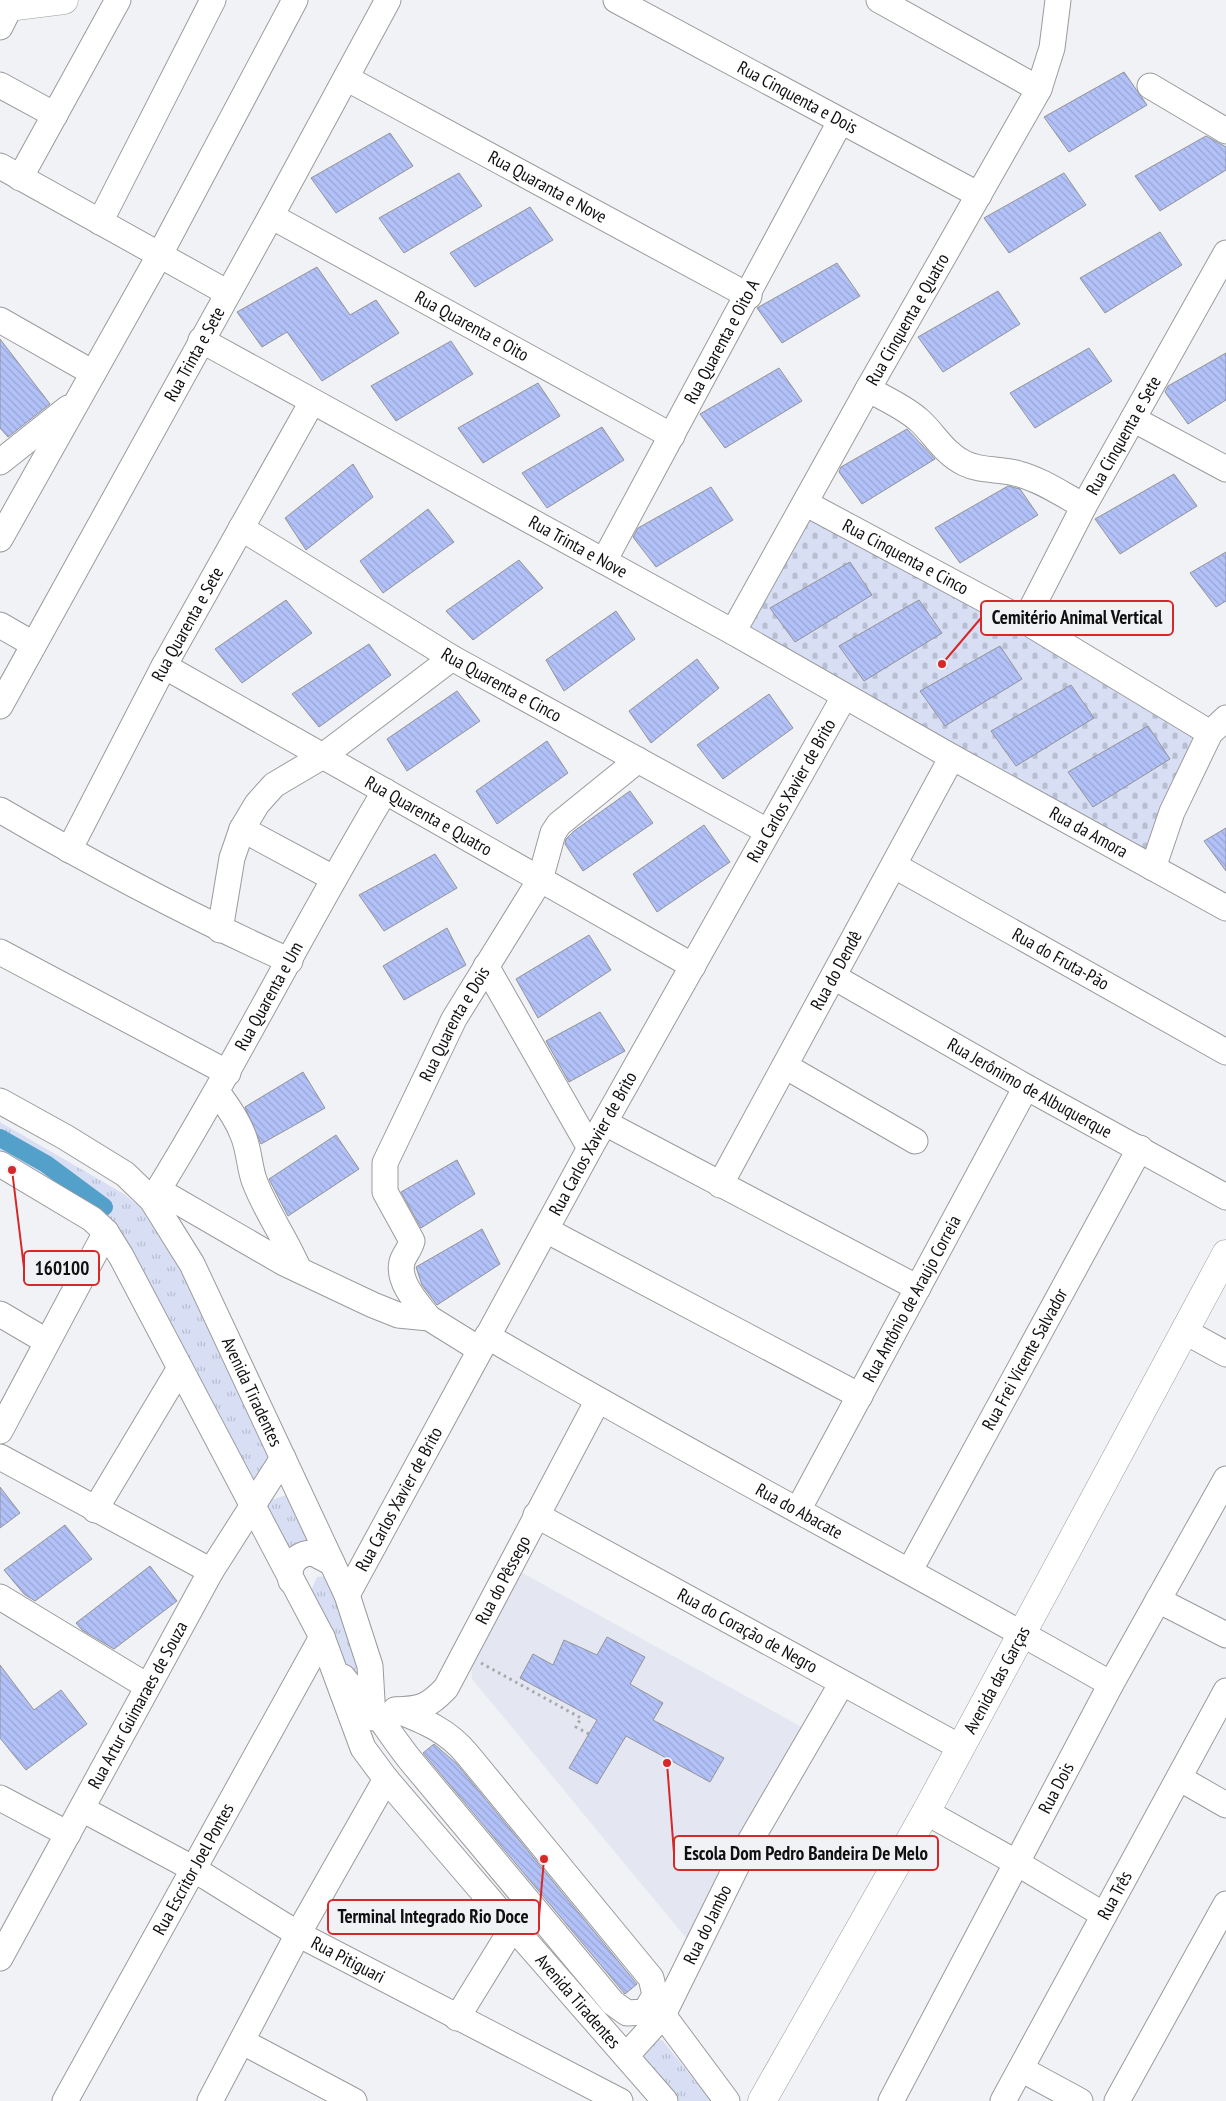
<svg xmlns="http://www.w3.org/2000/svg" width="1226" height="2101" viewBox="0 0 1226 2101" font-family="'PT Sans Narrow',sans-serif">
<defs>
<pattern id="grass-tufts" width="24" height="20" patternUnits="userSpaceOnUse" patternTransform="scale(1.25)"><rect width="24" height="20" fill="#d8dff5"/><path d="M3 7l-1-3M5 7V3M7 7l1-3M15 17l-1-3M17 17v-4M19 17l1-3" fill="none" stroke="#b8bed1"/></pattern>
<pattern id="cemetery-stones" width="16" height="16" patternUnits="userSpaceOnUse" patternTransform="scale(1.25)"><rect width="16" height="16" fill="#d8dff5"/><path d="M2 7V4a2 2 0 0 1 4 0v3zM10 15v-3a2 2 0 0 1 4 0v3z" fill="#b8bed1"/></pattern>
<pattern id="building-back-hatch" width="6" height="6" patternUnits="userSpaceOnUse" patternTransform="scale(1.25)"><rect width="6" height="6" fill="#b2c1f8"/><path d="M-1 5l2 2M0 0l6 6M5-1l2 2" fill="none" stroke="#98a5d4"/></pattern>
</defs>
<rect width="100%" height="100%" fill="#f1f2f5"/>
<polygon fill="#e4e7f1" points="517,1570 811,1732 691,1944 472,1679 471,1666"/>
<g fill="url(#grass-tufts)">
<polygon points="0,1122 124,1194 173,1235 275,1448 257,1489 102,1222 0,1164"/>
<polygon points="293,1493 307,1528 310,1548 286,1553 265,1505 271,1500"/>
<polygon points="328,1576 367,1655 365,1701 310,1593 317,1577"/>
<polygon points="655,2037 663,2041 711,2101 674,2101 643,2066 642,2045"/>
</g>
<polygon fill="url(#cemetery-stones)" points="805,503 1210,733 1153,868 733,632"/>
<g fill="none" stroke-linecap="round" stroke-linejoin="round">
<polyline stroke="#53a0ca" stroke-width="18" points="0,1138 46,1164 104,1207"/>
</g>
<g fill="url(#building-back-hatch)" stroke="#939496">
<polygon points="1124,72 1147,105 1069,152 1044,117"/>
<polygon points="390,133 413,166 336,213 311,178"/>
<polygon points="1206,136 1226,147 1226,170 1160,211 1135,176"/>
<polygon points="459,173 482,206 404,253 379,218"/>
<polygon points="1064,173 1086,205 1009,253 984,218"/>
<polygon points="530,207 553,240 475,287 450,253"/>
<polygon points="1160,232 1182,265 1105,313 1080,278"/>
<polygon points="837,263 860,296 782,343 757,308"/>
<polygon points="317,267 350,315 376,300 399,333 322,381 287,332 262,347 237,312"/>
<polygon points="998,291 1020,324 943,372 918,337"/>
<polygon points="0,339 50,404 8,437 0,428"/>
<polygon points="451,341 473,374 396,421 371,386"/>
<polygon points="1089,348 1112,381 1035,428 1010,393"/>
<polygon points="1226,353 1226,400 1188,424 1165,392 1168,386"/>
<polygon points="779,368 802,401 725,448 700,414"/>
<polygon points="538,383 560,416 483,463 458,428"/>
<polygon points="602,427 624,460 547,508 522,473"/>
<polygon points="907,429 935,459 862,504 839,472 841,467"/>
<polygon points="353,464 373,497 306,550 285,518"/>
<polygon points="1174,474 1197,506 1120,554 1095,519"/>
<polygon points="1008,486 1020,489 1038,515 960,563 935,528"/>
<polygon points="711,487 733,520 656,567 633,537 638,528"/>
<polygon points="428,509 454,542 383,593 360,561"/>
<polygon points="1226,552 1226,601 1216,607 1190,573"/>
<polygon points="519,560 543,588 473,640 446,611"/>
<polygon points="850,562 872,595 795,642 770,608"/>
<polygon points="286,600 312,633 242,683 215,649"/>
<polygon points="919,600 942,633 864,681 839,646"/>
<polygon points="616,611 635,639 564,691 546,660"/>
<polygon points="369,644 391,675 319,727 292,694"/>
<polygon points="1000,646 1022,679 945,726 920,691"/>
<polygon points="697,659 719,688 651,743 629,711"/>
<polygon points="1071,685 1094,718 1016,766 991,731"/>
<polygon points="457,691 480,721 407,771 387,739"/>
<polygon points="769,694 793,728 723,779 697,745"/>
<polygon points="1148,726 1170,759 1093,807 1068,772"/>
<polygon points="547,741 568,773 497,824 476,791"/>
<polygon points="630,791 653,823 583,871 565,844 566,839 574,831"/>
<polygon points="704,825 730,862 657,912 633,874"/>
<polygon points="1226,828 1226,871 1204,841"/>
<polygon points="435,854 457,888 384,931 359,895"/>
<polygon points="447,928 466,965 404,1000 383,966"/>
<polygon points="589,935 611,970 538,1018 516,979"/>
<polygon points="600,1012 625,1051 569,1082 546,1041"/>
<polygon points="303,1072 325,1108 261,1144 245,1107"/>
<polygon points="336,1135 359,1169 288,1216 269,1179"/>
<polygon points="457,1160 475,1194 421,1228 401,1192"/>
<polygon points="482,1229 500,1264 437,1305 422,1285 416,1267"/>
<polygon points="0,1487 20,1513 0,1528"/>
<polygon points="65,1525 92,1559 35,1601 24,1594 4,1570"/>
<polygon points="150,1566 177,1601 114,1649 82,1630 76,1623"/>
<polygon points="607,1637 645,1657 630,1684 663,1703 653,1720 724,1758 710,1782 626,1736 597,1784 569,1768 597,1720 520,1678 533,1654 553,1665 564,1640 597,1655"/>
<polygon points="0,1665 34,1710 61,1690 87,1724 26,1770 0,1738"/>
<polygon points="434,1744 456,1763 637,1984 625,1994 423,1753"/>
</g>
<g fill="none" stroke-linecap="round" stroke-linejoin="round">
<g stroke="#9a9b9d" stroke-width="27">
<g id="minor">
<path id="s1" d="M616 0 979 195"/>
<polyline points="879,0 1039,89"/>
<polyline points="0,27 10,7"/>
<path id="s2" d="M346 78 749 296"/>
<polyline points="0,85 55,115"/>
<polyline points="1150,86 1226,131"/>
<polyline points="0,166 228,293"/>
<polyline points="20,178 118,0"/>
<path id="s3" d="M271 216 672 436"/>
<polyline points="100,222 213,0"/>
<polyline points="0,320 93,373"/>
<path id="s4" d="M201 340 733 632 952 757 1226 908"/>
<path d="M868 389C885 399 905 407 920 421 935 435 944 453 964 463 982 472 1000 468 1019 474 1042 480 1063 495 1084 506"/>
<polyline points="1133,419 1226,469"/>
<polyline points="0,462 68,408"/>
<path id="s5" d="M805 503 1025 621 1210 733"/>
<path id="s6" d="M241 528 452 658 767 831"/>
<polyline points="0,539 159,256 295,0"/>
<path id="s7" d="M604 561 840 122"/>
<path id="s8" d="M1025 621 1084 506 1226 253"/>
<polyline points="0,625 33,644"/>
<path id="s9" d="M733 632 868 389 1039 89 1052 48 1058 0"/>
<path id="s10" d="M164 666 693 966"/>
<path id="s11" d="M0 706 271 216 388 0"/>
<path d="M0 810C94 865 190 916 290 961"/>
<polyline points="242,829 333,878"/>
<path id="s12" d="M69 850 164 666 312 402"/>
<path id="s13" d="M895 866 1226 1052"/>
<polyline points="1153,868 1172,812 1210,733 1226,718"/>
<polyline points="220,930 232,858 242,829 257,804 274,785 323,756 452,658"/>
<polyline points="0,952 228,1073"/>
<polyline points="486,966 590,1148"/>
<path id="s14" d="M834 977 1026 1087 1226 1197"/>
<polyline points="785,1066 915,1141"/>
<path d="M217 1092C227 1105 237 1119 243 1135 249 1149 249 1165 254 1180 266 1212 286 1239 299 1270"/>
<path id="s15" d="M0 1101 65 1137 125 1174 152 1200 192 1264 347 1595 370 1666 373 1718"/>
<polyline points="605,1123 918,1288"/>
<path id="s16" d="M0 1164 92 1219 106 1232 121 1256 322 1637 363 1748 386 1779 513 1927 665 2101"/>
<path id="s17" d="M720 1185 952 757"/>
<polyline points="158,1190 284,1263 373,1305 398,1315 429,1318 479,1349"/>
<path id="s18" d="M152 1200C235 1066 304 926 385 791"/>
<polyline points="546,1230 860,1396"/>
<polyline points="0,1314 46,1341"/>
<path id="s19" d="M429 1318C418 1304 397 1282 402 1262 404 1255 410 1249 412 1241L385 1192V1163L454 1019 540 880 553 833 559 824 638 760"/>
<polyline points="1184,1331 1226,1354"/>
<path id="s20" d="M487 1336C692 1456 904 1566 1111 1684"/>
<polyline points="0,1431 106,1232"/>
<polyline points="0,1457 211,1571"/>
<polyline points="95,1510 180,1368"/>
<path id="s21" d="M798 1510 1026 1087"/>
<path id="s22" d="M536 1515 960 1747"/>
<path id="s23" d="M910 1570 1140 1148"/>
<path d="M291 1581C287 1565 297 1553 313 1553L332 1563"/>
<path id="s24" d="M347 1595 590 1148 844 697"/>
<polyline points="0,1597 147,1686"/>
<polyline points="1158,1600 1226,1635"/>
<path d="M343 1677C352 1690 364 1698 373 1709 386 1726 397 1744 411 1761L613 2003 627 2013 645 2012 655 1995 651 1978 467 1754C447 1730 424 1721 396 1710"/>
<path id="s25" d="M395 1710C421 1709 428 1707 446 1688L598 1400"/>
<polyline points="1179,1778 1226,1805"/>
<polyline points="0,1798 68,1834"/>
<path id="s26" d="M82 1809 192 1868 298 1934 620 2101"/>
<polyline points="926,1812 1017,1863 1104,1915"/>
<path id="s27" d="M0 1958 211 1571 283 1458"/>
<polyline points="663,2015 727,2101"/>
<polyline points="457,2018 513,1927"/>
<polyline points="243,2042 354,2101"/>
<path id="s28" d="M626 2056 663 2015 742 1855 842 1683"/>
<polyline points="1021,2069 1080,2101"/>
<path id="s29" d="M65 2101 322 1637"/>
<polyline points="210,2101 298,1934 386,1779"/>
<path id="s30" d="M891 2101 1111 1684 1226 1479"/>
<path id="s31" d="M1003 2101 1226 1691"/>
<polyline points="1117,2101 1226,1904"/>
</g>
</g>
<g stroke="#9a9b9d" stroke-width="29">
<g id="major">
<polyline points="0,8 64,0"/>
<path id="s32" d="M762 2101 926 1812 1226 1254"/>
</g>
</g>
<polyline stroke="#a8a9ab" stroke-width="3" stroke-dasharray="2.5 4" stroke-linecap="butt" points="481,1663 581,1718 576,1727 589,1734"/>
<use href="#minor" stroke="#fff" stroke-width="25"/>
<use href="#major" stroke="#fff" stroke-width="28"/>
</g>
<g text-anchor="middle" stroke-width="5" stroke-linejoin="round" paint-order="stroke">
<g font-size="18" fill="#101011" stroke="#f1f2f5">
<text dy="6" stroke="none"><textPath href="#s1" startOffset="206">Rua Cinquenta e Dois</textPath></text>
<text dy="6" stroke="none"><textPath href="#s2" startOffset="229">Rua Quaranta e Nove</textPath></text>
<text dy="6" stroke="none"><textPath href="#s9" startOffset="358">Rua Cinquenta e Quatro</textPath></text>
<text dy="6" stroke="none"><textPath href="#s3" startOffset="229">Rua Quarenta e Oito</textPath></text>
<text dy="6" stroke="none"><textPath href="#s7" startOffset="249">Rua Quarenta e Oito A</textPath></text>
<text dy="6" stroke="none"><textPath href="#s11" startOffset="402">Rua Trinta e Sete</textPath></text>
<text dy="6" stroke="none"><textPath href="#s8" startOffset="210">Rua Cinquenta e Sete</textPath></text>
<text dy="6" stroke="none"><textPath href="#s4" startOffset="430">Rua Trinta e Nove</textPath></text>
<text dy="6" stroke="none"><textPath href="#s5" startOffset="114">Rua Cinquenta e Cinco</textPath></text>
<text dy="6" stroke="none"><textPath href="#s12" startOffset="255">Rua Quarenta e Sete</textPath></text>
<text dy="6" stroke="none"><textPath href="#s6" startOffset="304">Rua Quarenta e Cinco</textPath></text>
<text dy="6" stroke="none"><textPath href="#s24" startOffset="919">Rua Carlos Xavier de Brito</textPath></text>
<text dy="6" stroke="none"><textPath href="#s10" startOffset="304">Rua Quarenta e Quatro</textPath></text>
<text dy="6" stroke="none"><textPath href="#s4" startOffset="1015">Rua da Amora</textPath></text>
<text dy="6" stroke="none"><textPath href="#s13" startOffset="190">Rua do Fruta-Pão</textPath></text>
<text dy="6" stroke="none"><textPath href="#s17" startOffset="244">Rua do Dendê</textPath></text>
<text dy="6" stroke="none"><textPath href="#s18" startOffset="235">Rua Quarenta e Um</textPath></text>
<text dy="6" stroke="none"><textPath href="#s19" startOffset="328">Rua Quarenta e Dois</textPath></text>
<text dy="6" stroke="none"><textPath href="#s14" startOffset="225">Rua Jerônimo de Albuquerque</textPath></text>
<text dy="6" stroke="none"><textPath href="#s24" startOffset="514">Rua Carlos Xavier de Brito</textPath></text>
<text dy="6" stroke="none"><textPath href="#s21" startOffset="240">Rua Antônio de Araujo Correia</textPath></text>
<text dy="6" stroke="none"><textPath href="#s23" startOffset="240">Rua Frei Vicente Salvador</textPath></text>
<text dy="6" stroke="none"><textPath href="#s15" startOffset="399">Avenida Tiradentes</textPath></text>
<text dy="6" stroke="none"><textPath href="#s24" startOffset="109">Rua Carlos Xavier de Brito</textPath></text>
<text dy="6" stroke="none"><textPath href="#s20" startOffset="358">Rua do Abacate</textPath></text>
<text dy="6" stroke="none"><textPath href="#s25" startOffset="180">Rua do Pêssego</textPath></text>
<text dy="6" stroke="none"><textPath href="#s22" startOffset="241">Rua do Coração de Negro</textPath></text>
<text dy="6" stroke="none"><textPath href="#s32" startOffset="482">Avenida das Garças</textPath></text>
<text dy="6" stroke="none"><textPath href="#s27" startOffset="288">Rua Artur Guimaraes de Souza</textPath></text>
<text dy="6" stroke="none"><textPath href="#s30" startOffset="354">Rua Dois</textPath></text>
<text dy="6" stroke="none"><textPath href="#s29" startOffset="265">Rua Escritor Joel Pontes</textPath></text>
<text dy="6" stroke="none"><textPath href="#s31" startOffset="234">Rua Três</textPath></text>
<text dy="6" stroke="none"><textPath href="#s28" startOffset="156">Rua do Jambo</textPath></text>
<text dy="6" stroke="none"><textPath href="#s26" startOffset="306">Rua Pitiguari</textPath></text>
<text dy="6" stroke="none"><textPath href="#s16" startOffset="1036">Avenida Tiradentes</textPath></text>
</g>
</g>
<path fill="none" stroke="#d62828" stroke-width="2" d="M942 664L981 618M12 1170L24 1268M667 1763L674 1853M544 1859L539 1917"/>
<g fill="#d62828" stroke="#f1f2f5" stroke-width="2">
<circle cx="942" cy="664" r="5"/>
<circle cx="12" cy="1170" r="5"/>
<circle cx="667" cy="1763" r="5"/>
<circle cx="544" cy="1859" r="5"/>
</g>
<g fill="#f1f2f5" stroke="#d62828" stroke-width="2">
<rect x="981" y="601" width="192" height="34" rx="5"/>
<rect x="24" y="1251" width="75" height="34" rx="5"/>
<rect x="674" y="1836" width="264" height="34" rx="5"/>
<rect x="328" y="1900" width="211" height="34" rx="5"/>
</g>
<g font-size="19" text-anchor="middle" font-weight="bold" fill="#101011">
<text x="1077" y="624">Cemitério Animal Vertical</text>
<text x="62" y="1275">160100</text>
<text x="806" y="1860">Escola Dom Pedro Bandeira De Melo</text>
<text x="433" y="1923">Terminal Integrado Rio Doce</text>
</g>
</svg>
